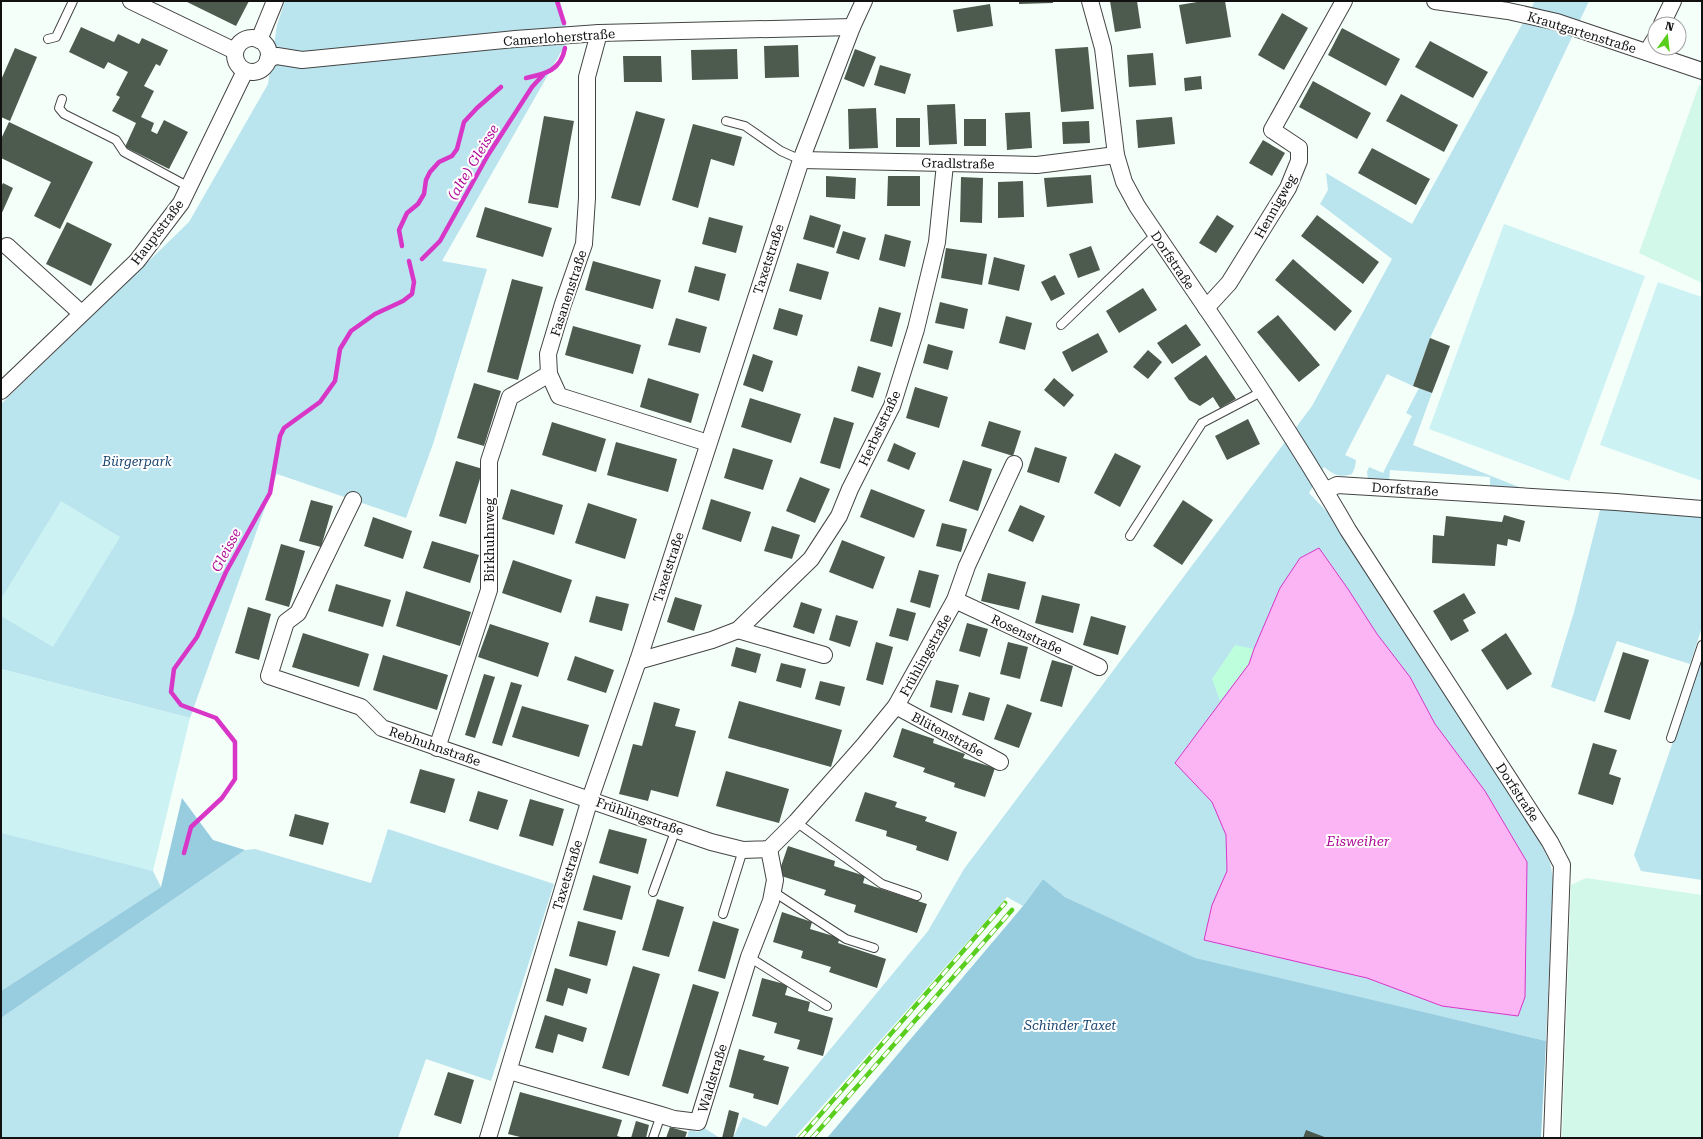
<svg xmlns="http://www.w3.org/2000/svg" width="1703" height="1139" viewBox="0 0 1703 1139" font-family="'Roboto Serif',serif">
<rect width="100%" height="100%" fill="#f5fffa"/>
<g fill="#d2f8ea">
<polygon points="1699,85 1702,86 1702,283 1639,253"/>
<polygon points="1586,878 1702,895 1702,1138 1562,1138 1571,885"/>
</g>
<g fill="#bae4ee">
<polygon points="285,1 560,1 569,38 442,261 487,269 433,444 406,518 277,474 190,718 1,669 1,404 189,222 268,84 277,25"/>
<path d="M1535 1H1589L1430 338 1413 386 1387 374 1345 455 1356 460 1355 467 1352 474C1340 478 1334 475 1324 467L1309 493 1331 516 1501 777 1540 843 1550 862 1553 878 1546 1041 1195 959 1065 897 1043 879 1023 906 1007 897 794 1138H733L743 1117 766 1127 928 931 964 869 1312 406 1392 259 1320 204 1328 190 1326 173 1412 224Z"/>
<polygon points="1419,388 1432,393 1413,445 1532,492 1490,491 1490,477 1390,470 1389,483 1375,481 1368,479 1367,472 1369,467 1383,473 1412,416 1406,413"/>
<polygon points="1601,506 1702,517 1702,627 1690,664 1617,641 1595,702 1551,687 1574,612"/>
<polygon points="1702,657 1702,880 1641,871 1634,855"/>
<polygon points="1,823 153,871 161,887 1,991"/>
<polygon points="388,829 554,884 491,1081 426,1059 398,1138 1,1138 1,1018 245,850 255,849 371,883"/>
<polygon points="701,1126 720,1138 687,1138 689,1130 698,1132"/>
</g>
<g fill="#98cde0">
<polygon points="182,798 213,840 245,850 1,1018 1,991 161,887"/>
<polygon points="1043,879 1065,897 1195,958 1546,1041 1541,1138 827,1138 1023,906"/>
</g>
<polygon fill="#bdffdd" points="1235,645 1254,649 1249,664 1220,701 1212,679"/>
<g fill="#cdf2f4">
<polygon points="1504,224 1645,276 1569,481 1429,429"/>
<polygon points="1658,282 1702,297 1702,481 1600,445"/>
<polygon points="61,501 120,537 53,647 1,616 1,599"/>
<polygon points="1,669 190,718 153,871 1,833"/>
</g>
<polygon fill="#fbb5f5" stroke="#d836c7" points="1319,548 1348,589 1377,634 1410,677 1435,724 1485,791 1527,862 1525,997 1518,1016 1442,1006 1367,978 1204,940 1212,905 1227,871 1226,835 1212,802 1175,763 1249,664 1254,649 1280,588 1300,558"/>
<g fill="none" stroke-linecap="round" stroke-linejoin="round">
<g stroke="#d836c7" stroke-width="4.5">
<polyline points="557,1 564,23"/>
<path d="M526 78C546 74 561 70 565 48"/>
<polyline points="402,246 399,230 407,213 418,204 424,194 426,180 430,172 439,162 452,156 457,149 464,122 477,108 501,87"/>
<polyline points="422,259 440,241 488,155 532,87 543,75"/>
<polyline points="184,853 191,827 222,798 235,779 235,742 216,718 181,705 171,692 174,669 197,637 226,572 270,493 280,436 284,428 320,402 335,381 340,349 351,331 375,314 403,301 412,294 414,282 409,261"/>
</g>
</g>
<g fill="#4c5b4d">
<polygon points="185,1 249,1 236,26"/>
<polygon points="1019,1 1053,1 1053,3 1019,4"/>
<polygon points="1110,1 1137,1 1141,28 1115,32"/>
<polygon points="1203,1 1225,1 1231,37 1186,44 1179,5"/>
<polygon points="990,4 993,26 957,32 953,10"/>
<polygon points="1282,13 1308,28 1284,70 1258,55"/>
<polygon points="81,27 114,42 118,34 139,44 142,38 168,50 160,66 156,64 144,86 154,91 141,117 154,123 151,131 157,134 164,120 188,132 169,169 125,147 136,123 112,111 120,97 116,95 128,72 108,62 104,69 69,52"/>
<polygon points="1342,28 1400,59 1386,86 1328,55"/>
<polygon points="1430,41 1488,72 1473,98 1415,67"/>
<polygon points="798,45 799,77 765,78 764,46"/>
<polygon points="1088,47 1094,109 1061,112 1055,49"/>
<polygon points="15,48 37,57 10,121 1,117 1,80"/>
<polygon points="737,49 738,79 692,80 691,50"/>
<polygon points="855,49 876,57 864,87 844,79"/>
<polygon points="1153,53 1156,85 1129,87 1127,55"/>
<polygon points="623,56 661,56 662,82 624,82"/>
<polygon points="880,65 911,74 905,94 874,85"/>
<polygon points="1201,76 1202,89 1185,91 1184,78"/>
<polygon points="1313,81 1371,113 1357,139 1299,107"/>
<polygon points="1401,94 1458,125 1444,152 1386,121"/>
<polygon points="955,104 957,144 929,145 927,105"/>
<polygon points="876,108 878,148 849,149 848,109"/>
<polygon points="636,111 665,119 640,206 611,198"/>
<polygon points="1030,112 1032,148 1007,150 1005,113"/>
<polygon points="544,116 574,121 558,208 528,203"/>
<polygon points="1172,117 1175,144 1138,148 1136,120"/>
<rect x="896" y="118" width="24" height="29"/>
<rect x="964" y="119" width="22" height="27"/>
<polygon points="1089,121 1090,143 1063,144 1062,122"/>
<polygon points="9,122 93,162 60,229 34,216 51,182 1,158 1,139"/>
<polygon points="693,124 742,137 734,166 711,159 698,208 672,200"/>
<polygon points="1263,140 1285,153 1272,176 1249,163"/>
<polygon points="1372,148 1430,179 1416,205 1358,173"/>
<polygon points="1091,175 1093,203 1047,207 1044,178"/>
<polygon points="826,176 856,178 855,199 826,197"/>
<polygon points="888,176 920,176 920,206 887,206"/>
<polygon points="961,177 983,178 982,223 960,222"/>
<polygon points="1023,181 1024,217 998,218 998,182"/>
<polygon points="3,183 13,188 1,215 1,187"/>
<polygon points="485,207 552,228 543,257 476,237"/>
<polygon points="810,215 841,225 834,248 803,239"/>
<polygon points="1217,215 1234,226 1216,253 1199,243"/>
<polygon points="1317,215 1379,262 1363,284 1301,236"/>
<polygon points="709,217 743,226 736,253 702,244"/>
<polygon points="67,222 112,244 91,286 46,264"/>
<polygon points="843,231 866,238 859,260 836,253"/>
<polygon points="885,234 911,241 905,267 879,260"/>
<polygon points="1091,246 1100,270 1078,278 1069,254"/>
<polygon points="946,248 987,254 982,285 941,278"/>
<polygon points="994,257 1025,265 1019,291 988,284"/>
<polygon points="1293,259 1352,311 1335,331 1275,280"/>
<polygon points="593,261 661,280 653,309 585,290"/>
<polygon points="797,263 829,272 821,300 789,291"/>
<polygon points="695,266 726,274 719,301 688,292"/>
<polygon points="1055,275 1065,294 1051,301 1041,282"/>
<polygon points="512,279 543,287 518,380 487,372"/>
<polygon points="1143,288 1157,310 1119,333 1106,311"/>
<polygon points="940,302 968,309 964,329 935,323"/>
<polygon points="879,307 901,313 892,347 870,341"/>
<polygon points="779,308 803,315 797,336 773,329"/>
<polygon points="1278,315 1320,365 1299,382 1257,332"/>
<polygon points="1006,316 1032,323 1025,350 999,343"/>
<polygon points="676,318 707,327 700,353 668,345"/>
<polygon points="1186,324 1201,345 1172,364 1157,343"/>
<polygon points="573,326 641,345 633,374 565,355"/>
<polygon points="1098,333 1108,352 1072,372 1062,352"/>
<polygon points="1430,338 1450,346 1432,393 1413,386"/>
<polygon points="928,344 953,351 948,370 923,363"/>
<polygon points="1148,350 1162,362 1148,379 1133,367"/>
<polygon points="753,354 773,361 763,392 743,385"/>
<polygon points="1206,355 1236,399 1220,408 1213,397 1200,406 1189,400 1174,378"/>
<polygon points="858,366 881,373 873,398 851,391"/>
<polygon points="648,378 699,394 691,423 640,407"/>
<polygon points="1054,378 1074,395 1064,407 1044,390"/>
<polygon points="474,383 501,391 484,446 457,438"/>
<polygon points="915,387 948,397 939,428 906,418"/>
<polygon points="750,398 801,414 791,443 741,427"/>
<polygon points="834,417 854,423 840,469 820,463"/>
<polygon points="1248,419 1260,444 1227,460 1215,436"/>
<polygon points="989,421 1021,431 1013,456 981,446"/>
<polygon points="552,422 606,439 596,472 542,455"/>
<polygon points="616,442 677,459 668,492 607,475"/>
<polygon points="894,443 916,453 909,470 887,461"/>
<polygon points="1035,447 1067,457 1059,483 1027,472"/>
<polygon points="733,448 773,460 763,490 724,478"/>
<polygon points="1115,453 1141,466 1120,507 1094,493"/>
<polygon points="963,460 992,469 978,511 949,501"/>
<polygon points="456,461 483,469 466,524 439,516"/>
<polygon points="800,477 830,489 815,523 786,511"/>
<polygon points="511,489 563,505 554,535 502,519"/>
<polygon points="871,489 925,510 914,538 860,517"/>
<polygon points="711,499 751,512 741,542 702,529"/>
<polygon points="311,500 333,506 321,547 299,541"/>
<polygon points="1183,500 1213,520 1182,565 1153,546"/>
<polygon points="588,503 637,519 625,559 575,543"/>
<polygon points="1020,505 1045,516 1033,542 1008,531"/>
<polygon points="1504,515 1525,521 1520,542 1508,539 1507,546 1497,544 1495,566 1432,563 1433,535 1444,536 1446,516 1502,522"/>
<polygon points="373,517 412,531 403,559 364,546"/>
<polygon points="942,523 967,529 961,552 936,546"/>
<polygon points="772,526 800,535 792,559 764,551"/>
<polygon points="842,540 885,557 873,589 829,572"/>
<polygon points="432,541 479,555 470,583 423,568"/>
<polygon points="281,544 305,551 289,607 265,600"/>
<polygon points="513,560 572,580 561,613 502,593"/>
<polygon points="919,570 939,575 930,608 910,602"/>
<polygon points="988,573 1026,582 1019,610 981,601"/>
<polygon points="336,584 391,600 383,627 328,611"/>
<polygon points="406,591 471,612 460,646 396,626"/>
<polygon points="1464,593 1476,613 1463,620 1469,631 1451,641 1433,611"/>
<polygon points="1042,595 1080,604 1073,633 1035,623"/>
<polygon points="596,596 629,604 622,631 589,622"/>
<polygon points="675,597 702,605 694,631 667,622"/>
<polygon points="801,602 822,609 814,634 793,627"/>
<polygon points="248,607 271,614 259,660 235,653"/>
<polygon points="897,608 916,613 908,641 889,636"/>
<polygon points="836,615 858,621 850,647 829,640"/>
<polygon points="1091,616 1126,626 1118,655 1083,645"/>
<polygon points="967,623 988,629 980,657 959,651"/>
<polygon points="490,624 549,643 538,677 478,657"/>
<polygon points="303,633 369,654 359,687 292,667"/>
<polygon points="1506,633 1532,674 1507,690 1481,650"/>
<polygon points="876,642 893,647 883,685 866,680"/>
<polygon points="1008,642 1028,647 1020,679 1000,674"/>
<polygon points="736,647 761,654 756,673 731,666"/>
<polygon points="1623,652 1649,660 1630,720 1604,712"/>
<polygon points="383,655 448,675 437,710 373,690"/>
<polygon points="575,656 614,670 606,693 567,680"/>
<polygon points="1052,660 1073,666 1062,707 1040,701"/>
<polygon points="781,663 806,669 801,688 776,681"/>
<polygon points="484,674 495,677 475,738 465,735"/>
<polygon points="936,680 959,685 952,713 930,707"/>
<polygon points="820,681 845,687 840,706 815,699"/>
<polygon points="511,682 522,685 502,746 492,743"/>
<polygon points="969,692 990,698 984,721 962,715"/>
<polygon points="739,701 842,730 831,767 728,738"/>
<polygon points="654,702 680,709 675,726 696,731 678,797 651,790 648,801 619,794 633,744 642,746"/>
<polygon points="1007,704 1032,713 1019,748 994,739"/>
<polygon points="522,706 589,725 579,757 512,737"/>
<polygon points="902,728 934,739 933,743 965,754 963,758 995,768 985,797 954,787 955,783 923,772 925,768 893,757"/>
<polygon points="1593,743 1617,750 1609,774 1621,778 1613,805 1578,794"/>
<polygon points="420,769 455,779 445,813 410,803"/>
<polygon points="726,771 789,789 779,823 716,806"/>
<polygon points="478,791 508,800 498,830 469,821"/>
<polygon points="865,792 897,802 895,807 927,817 925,821 957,832 948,861 916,850 917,846 886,836 887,831 855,821"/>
<polygon points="530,799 564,809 553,846 519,836"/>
<polygon points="295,814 329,823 323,845 289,836"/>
<polygon points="609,829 647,839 638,874 599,863"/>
<polygon points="788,846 835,861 834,866 865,876 863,883 927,904 917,933 854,912 856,905 824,895 826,890 778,875"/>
<polygon points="593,875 631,886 622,920 583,910"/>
<polygon points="657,899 684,907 669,957 642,950"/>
<polygon points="782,912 812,922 810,929 840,938 838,943 886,959 877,988 829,972 831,967 801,958 803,951 773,942"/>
<polygon points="578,921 616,931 607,966 569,956"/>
<polygon points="713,921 739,929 725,979 698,971"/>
<polygon points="633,966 660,974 629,1076 602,1068"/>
<polygon points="555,968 591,979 587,994 568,988 563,1006 546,1001"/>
<polygon points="762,978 788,985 785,995 810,1002 808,1011 833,1018 823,1056 797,1049 800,1040 774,1033 777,1023 752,1016"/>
<polygon points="693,984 719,992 688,1094 662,1086"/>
<polygon points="545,1015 587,1028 583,1042 558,1034 553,1053 535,1048"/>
<polygon points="739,1049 765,1056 763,1060 789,1067 778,1105 753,1098 754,1094 729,1087"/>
<polygon points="448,1072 474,1080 461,1124 434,1115"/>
<polygon points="520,1092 622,1120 617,1136 624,1138 524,1138 508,1134"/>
<polygon points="729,1110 739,1113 733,1138 722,1138"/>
<polygon points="636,1121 649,1125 646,1138 631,1138"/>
<polygon points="670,1127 687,1132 685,1138 666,1138"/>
<polygon points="1306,1130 1327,1138 1303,1138"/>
</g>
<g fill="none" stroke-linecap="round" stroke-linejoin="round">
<g stroke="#444" stroke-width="10">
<g id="lane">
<polyline points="48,39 56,37 73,1"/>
<polyline points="62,99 59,108 64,114 116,140 124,152 189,187"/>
<polyline points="726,121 745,126 781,151 801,160"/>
<polyline points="1061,325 1156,234"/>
<polyline points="1130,536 1202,423 1263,391"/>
<polyline points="1671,738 1702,645"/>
<polyline points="796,822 882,884 917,896"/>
<polyline points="653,892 676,829"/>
<polyline points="772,894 780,896 846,939 874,948"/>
<polyline points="723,914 743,850"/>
<polyline points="749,957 827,1006"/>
<polyline points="653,1138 661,1115"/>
</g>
</g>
<g stroke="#444" stroke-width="18">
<g id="street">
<polyline points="131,1 235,51"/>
<path d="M1090 1 1103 48 1116 155 1124 182 1137 206C1209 313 1284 418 1348 530L1550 842 1562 865 1552 1138"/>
<polyline points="1435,1 1508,11 1557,22 1702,71"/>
<polyline points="1662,24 1673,1"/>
<polyline points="599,33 587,77 587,198 584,244 563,304 548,354 549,374 559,396 708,443"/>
<circle cx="252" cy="55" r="17"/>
<polyline points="259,40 275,1"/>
<polyline points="1647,52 1655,39"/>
<polyline points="268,59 277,56 302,60 515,39 599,33 852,27"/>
<polyline points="801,160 1037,165 1116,155"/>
<polyline points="7,246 81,313"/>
<polyline points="1206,308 1229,283 1288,188 1299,161 1299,148 1272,130 1344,1"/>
<polyline points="1,391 137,261 181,203 245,71"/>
<polyline points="1325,491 1337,485 1616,502 1702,509"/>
<polyline points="353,500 298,613 286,622 269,676 361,707 382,728 711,842 743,850 769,849 796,822 864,745 896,706 955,600 967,566 1014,464"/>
<polyline points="955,600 1099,667"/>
<polyline points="738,630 824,655"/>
<polyline points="638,661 712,640 738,630 811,559 839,516 850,489 892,406 916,329 937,242 945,164"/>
<polyline points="896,706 1000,762"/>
<polyline points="437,748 489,590 489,461 510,397 549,374"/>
<polyline points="509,1071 661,1115 674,1119 698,1122 749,957 771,901 775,880 769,849"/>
<polyline points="488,1138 590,799 638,661 801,160 852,27 864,1"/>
</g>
</g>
<use href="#lane" stroke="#fff" stroke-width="8"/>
<use href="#street" stroke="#fff" stroke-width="16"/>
<g stroke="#59ce1c" stroke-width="4.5">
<g id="rail">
<polyline points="800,1138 1005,903"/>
<polyline points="812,1138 1012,910"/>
</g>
</g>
<use href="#rail" stroke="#fff" stroke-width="3" stroke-dasharray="9" stroke-linecap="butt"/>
</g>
<g text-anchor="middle" stroke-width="4" stroke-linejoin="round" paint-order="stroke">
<g font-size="13" fill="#111" stroke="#fff">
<text transform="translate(1582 32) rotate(17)" y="5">Krautgartenstraße</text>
<text transform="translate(559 37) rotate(-4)" y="5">Camerloherstraße</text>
<text transform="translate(958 163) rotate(1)" y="5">Gradlstraße</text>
<text transform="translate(1275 206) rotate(-61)" y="5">Hennigweg</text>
<text transform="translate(157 232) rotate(-53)" y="5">Hauptstraße</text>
<text transform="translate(768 259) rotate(-72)" y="5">Taxetstraße</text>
<text transform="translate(1173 260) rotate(56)" y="5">Dorfstraße</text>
<text transform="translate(568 293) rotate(-72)" y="5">Fasanenstraße</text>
<text transform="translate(879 428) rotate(-65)" y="5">Herbststraße</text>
<text transform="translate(1405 489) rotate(4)" y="5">Dorfstraße</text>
<text transform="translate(489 540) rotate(-90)" y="5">Birkhuhnweg</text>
<text transform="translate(668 567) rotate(-72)" y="5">Taxetstraße</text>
<text transform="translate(1027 634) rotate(25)" y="5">Rosenstraße</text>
<text transform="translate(925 655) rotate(-61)" y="5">Frühlingstraße</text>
<text transform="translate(948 734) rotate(28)" y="5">Blütenstraße</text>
<text transform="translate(435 746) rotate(19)" y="5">Rebhuhnstraße</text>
<text transform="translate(1518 792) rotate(57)" y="5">Dorfstraße</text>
<text transform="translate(640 816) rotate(19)" y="5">Frühlingstraße</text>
<text transform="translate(567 875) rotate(-73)" y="5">Taxetstraße</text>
<text transform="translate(712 1078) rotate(-73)" y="5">Waldstraße</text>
</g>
<g font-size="13" font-style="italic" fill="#1a4570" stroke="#fff">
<text x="137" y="466">Bürgerpark</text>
<text x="1070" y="1030">Schinder Taxet</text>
</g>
<g font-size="14" font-style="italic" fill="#af0e98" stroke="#fff">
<text transform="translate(473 162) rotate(-59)" y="5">(alte) Gleisse</text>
<text transform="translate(226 550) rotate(-62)" y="5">Gleisse</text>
<text x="1358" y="846">Eisweiher</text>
</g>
</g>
<rect width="1703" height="1139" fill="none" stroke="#111111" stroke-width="4"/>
<g transform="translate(1667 36) rotate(15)"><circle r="19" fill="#ffffff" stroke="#a0a0a0"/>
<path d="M0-3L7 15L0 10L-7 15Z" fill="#59ce1c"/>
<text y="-6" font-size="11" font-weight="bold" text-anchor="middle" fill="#111111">N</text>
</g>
</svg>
